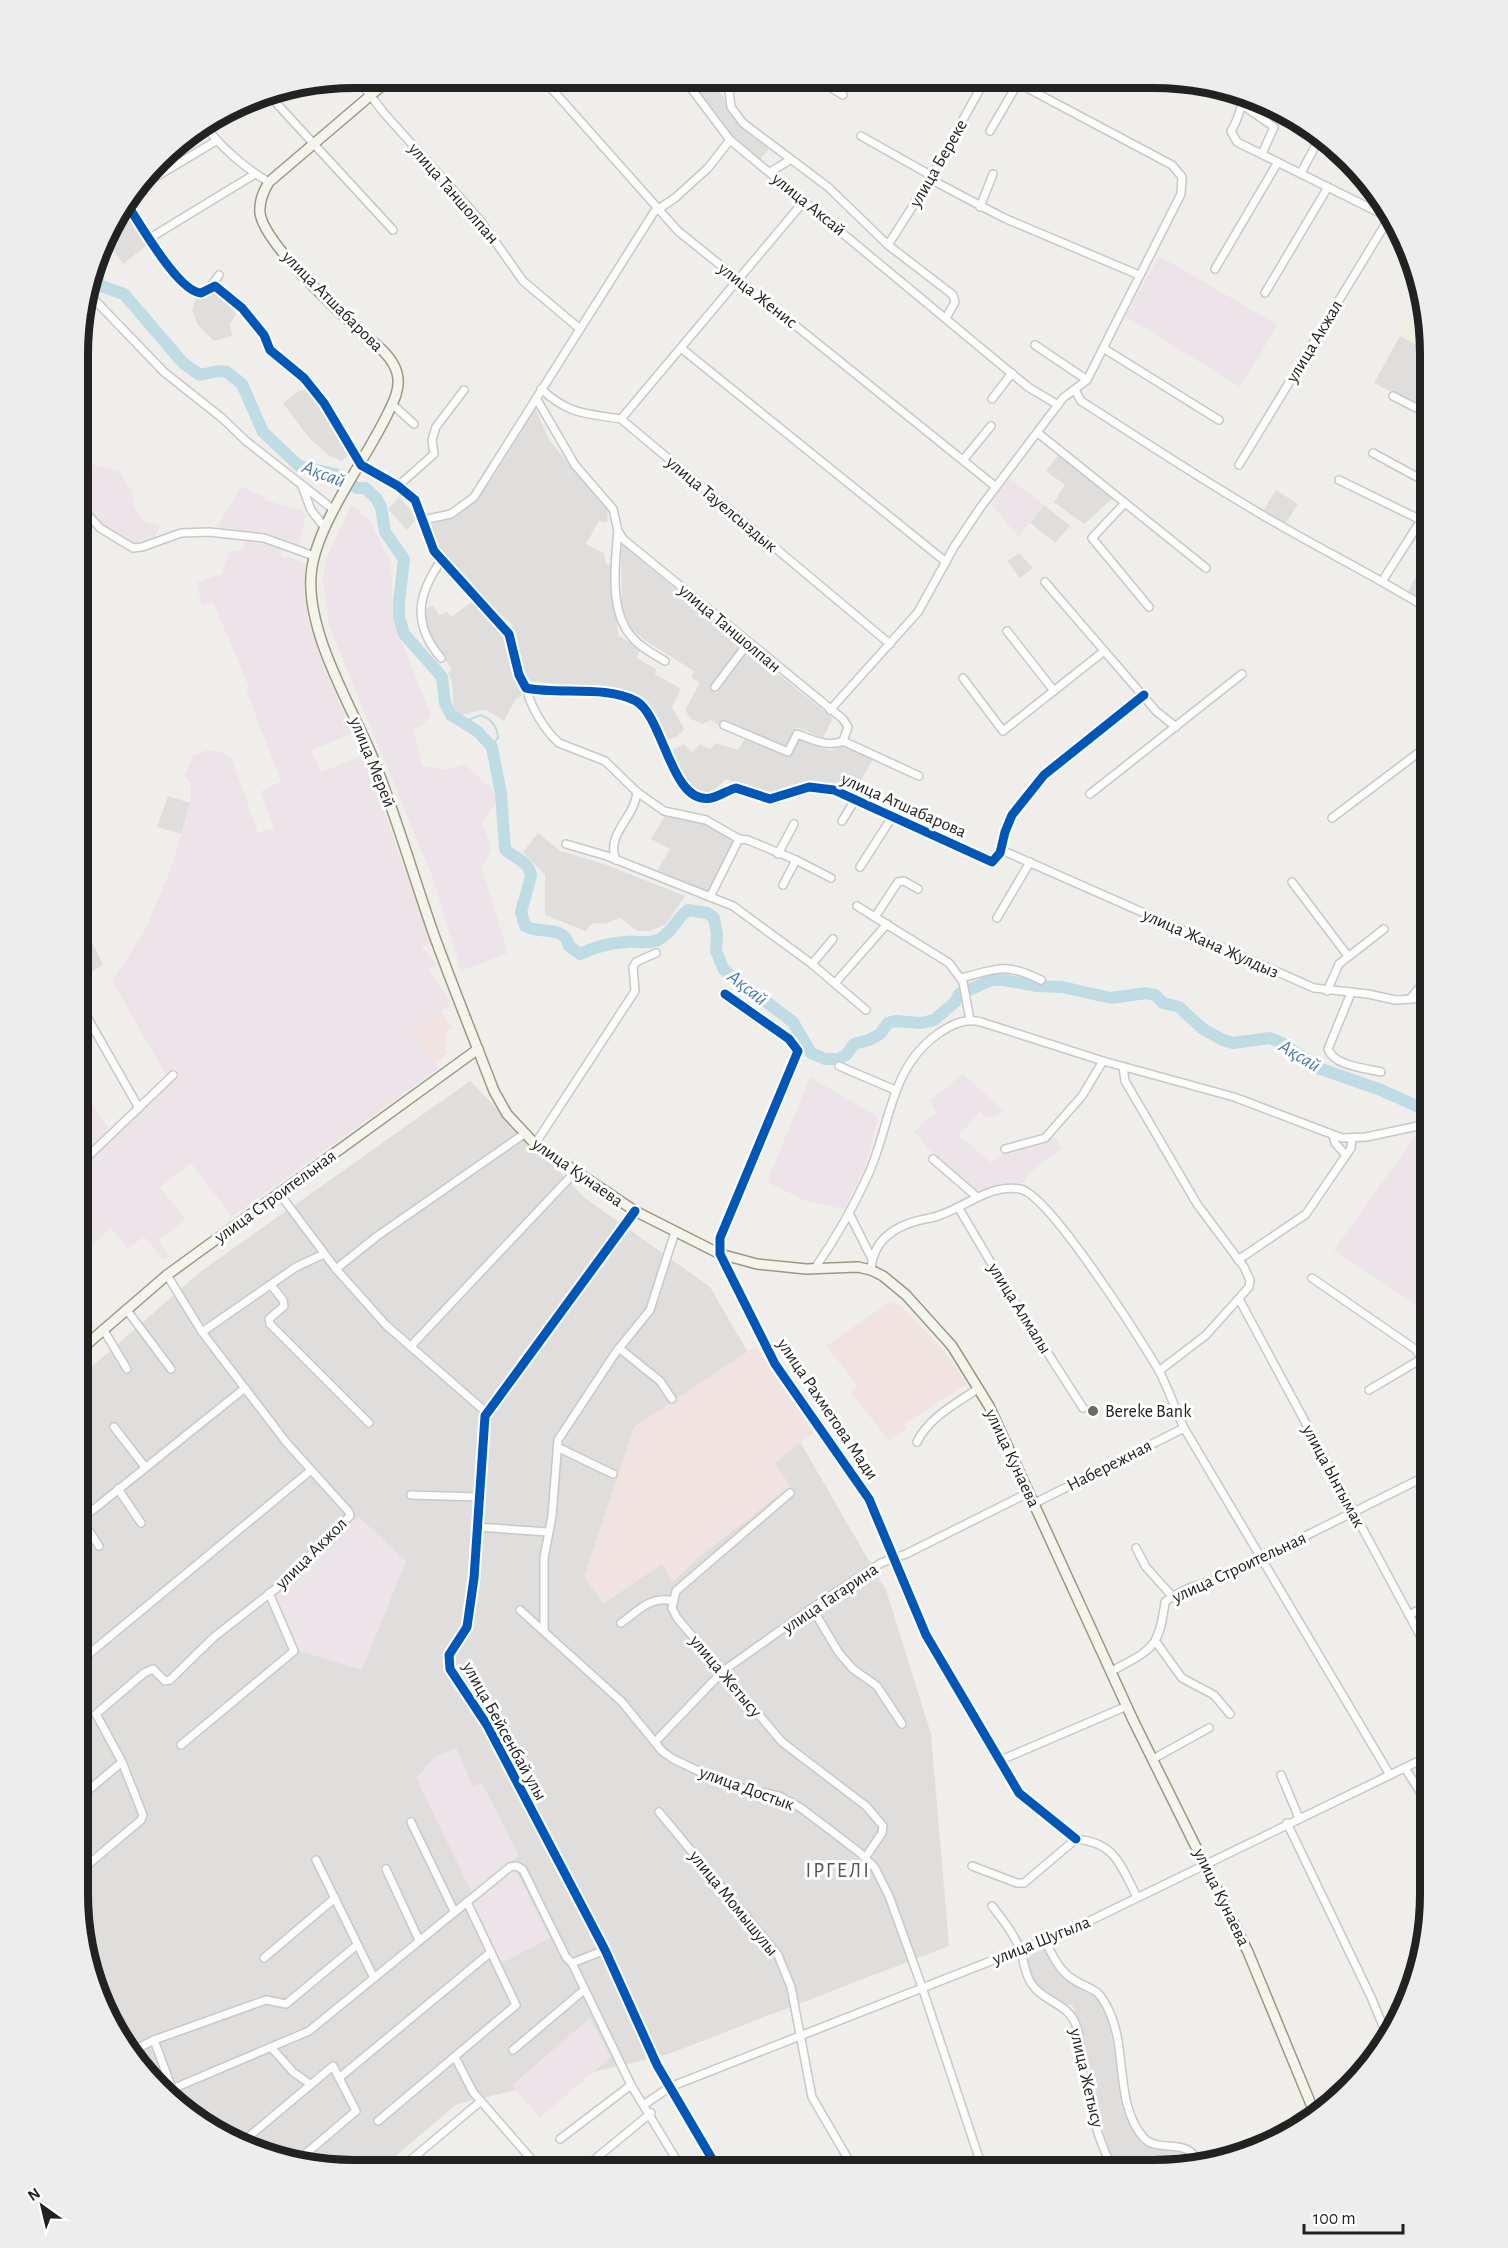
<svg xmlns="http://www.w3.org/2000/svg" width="1508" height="2248" viewBox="0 0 1508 2248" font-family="'Alegreya Sans',sans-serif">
<rect width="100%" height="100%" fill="#f0eeeb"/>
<g fill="#dfdedc">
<polygon points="689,79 710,79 723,96 728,111 737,123 769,149 760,159 733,138"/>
<polygon points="124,206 149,244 123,264 107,241 115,217"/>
<polygon points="211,291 217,292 236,314 230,324 232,336 214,341 198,325 192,310 197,297 202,297"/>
<polygon points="1400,336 1429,351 1430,411 1374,383"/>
<polygon points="307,390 349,454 342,461 328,455 309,438 283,403 298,391"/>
<polygon points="535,408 549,440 608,510 607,522 599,521 586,544 604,553 606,564 611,565 618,635 640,650 637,658 656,669 655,674 681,689 672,707 684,729 678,736 665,741 656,715 635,695 526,680 510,630 513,625 492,608 443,557 433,539 429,525 452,518 474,502 496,473"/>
<polygon points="1059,454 1113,498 1084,524 1054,502 1065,485 1046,471"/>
<polygon points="1276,490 1298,504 1285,524 1263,511"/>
<polygon points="399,497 417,518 407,530 388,509"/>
<polygon points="1044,505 1070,526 1055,543 1030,523"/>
<polygon points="621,543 742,645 710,689 717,693 748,650 833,718 823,738 797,727 785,747 722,720 720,726 711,720 702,724 691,719 685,710 700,683 691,677 694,671 644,640 631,628 622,610"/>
<polygon points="1019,553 1033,568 1020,578 1007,561"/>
<polygon points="1422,564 1430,569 1430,605 1408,592"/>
<polygon points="473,601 507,642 514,679 521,690 521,696 515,700 504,721 488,711 481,710 458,716 454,711 452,682 448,672 452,670 429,635 423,609 433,606 439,615 447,612 451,617"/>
<polygon points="745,738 789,755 800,739 831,751 843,746 873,759 853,795 828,784 808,783 775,796 726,779 711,793 704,794 686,782 670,751 684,744 692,752 700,744 710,749 716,743 738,750"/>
<polygon points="168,796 190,803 182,834 157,827"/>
<polygon points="665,816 706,824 734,841 708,893 656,873 670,849 651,839"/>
<polygon points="538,833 560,851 604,864 685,896 666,924 650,931 638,931 620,918 605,924 593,923 585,931 545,915 545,875 523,852"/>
<polygon points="93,944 103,965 79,979 79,951"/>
<polygon points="470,1081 585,1198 710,1287 886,1590 931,1734 949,1946 666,2055 457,2104 381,2168 319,2168 249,2149 187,2113 135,2062 99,2000 78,1893 79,1378 200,1272"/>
<polygon points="1044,1949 1059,1974 1097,1996 1109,2021 1125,2115 1141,2143 1168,2151 1185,2152 1195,2162 1154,2170 1121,2170 1112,2159 1083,2062 1082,2027 1072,2005 1065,2005 1040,1989 1029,1971 1026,1957"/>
</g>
<g fill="#f1e3e1">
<polygon points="441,1012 453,1028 445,1033 445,1049 448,1053 435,1064 412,1032"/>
<polygon points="890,1302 901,1306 943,1350 967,1384 904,1424 907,1428 889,1441 850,1391 857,1385 826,1346"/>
<polygon points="756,1346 814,1432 775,1463 790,1486 697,1559 673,1582 662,1564 603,1604 584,1576 634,1427"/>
</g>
<g fill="#ede4e9">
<polygon points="1159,256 1278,325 1240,387 1125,316"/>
<polygon points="80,457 96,465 119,471 132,492 133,504 144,521 160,526 153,539 133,543 122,539 103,525 80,500"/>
<polygon points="1010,478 1044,505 1018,537 990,502"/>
<polygon points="241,487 265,496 264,500 301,510 306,516 299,546 280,538 216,529"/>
<polygon points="352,504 370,521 391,563 393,620 431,714 423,725 413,729 422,766 446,770 464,764 493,789 497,801 482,822 492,850 482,868 508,953 461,971 432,876 329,626 323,580 325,561"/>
<polygon points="244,541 281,547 281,557 293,558 305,564 304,591 308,619 319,654 352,733 311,751 321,772 364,755 431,943 421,946 436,964 429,970 452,1004 412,1032 439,1068 232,1217 191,1163 160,1187 186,1219 159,1240 170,1256 164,1260 144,1237 127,1249 111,1228 79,1255 79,1171 179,1076 175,1067 166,1075 112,981 144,932 171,869 190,803 191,783 184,776 194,755 208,750 222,752 232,759 258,833 274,828 260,792 281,781 246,690 249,687 213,602 202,605 196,583 222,573 229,551 244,550"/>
<polygon points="963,1074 1005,1112 988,1118 980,1112 959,1135 991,1163 1003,1153 1017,1152 1054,1137 1063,1148 1028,1174 1024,1183 975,1191 928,1149 914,1131 936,1112 930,1100"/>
<polygon points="810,1077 878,1117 865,1168 844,1209 808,1202 767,1182"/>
<polygon points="79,1082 109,1129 79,1158"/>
<polygon points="1419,1131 1430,1132 1430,1315 1334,1250"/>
<polygon points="79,1304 95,1327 79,1341"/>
<polygon points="359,1517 406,1561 362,1670 299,1651 275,1595 353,1518"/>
<polygon points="456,1748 473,1786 482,1783 519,1856 472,1893 416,1778 435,1757"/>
<polygon points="1429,1762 1429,1798 1412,1771"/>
<polygon points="510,1871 517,1872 550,1938 502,1963 473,1903"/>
<polygon points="590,2018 611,2057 540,2118 512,2085"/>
</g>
<g fill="#efefdf">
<polygon points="1420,305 1429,351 1400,336"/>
<polygon points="80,916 93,944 79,951"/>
</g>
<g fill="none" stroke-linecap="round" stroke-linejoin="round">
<path stroke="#bfdbe3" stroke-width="2" d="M463 722 481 715C491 719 497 726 498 737L492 747"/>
<path stroke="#bfdbe3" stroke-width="12" d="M95 275 101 286 124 294 183 363 200 375 218 371 227 372 242 384 263 432 299 466 335 474 357 488H365L376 498 381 507 385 532 404 559 399 602V617L404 634 442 677 445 703 451 715 477 731 492 747 501 794 505 849C514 859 529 860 531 876L521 912 525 926C541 935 564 924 569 946L580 954C595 947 608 943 625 942 637 940 646 945 658 940 672 933 676 919 688 910L707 913 714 918 717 935 716 951 724 970 793 1022 811 1053 825 1059H838L846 1055 854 1044 869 1040 880 1034 888 1023 895 1021 921 1023 934 1020 955 1002 959 994 992 980H1004L1037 986 1062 987 1111 998 1146 993 1155 995 1163 1003 1179 1007 1203 1029 1223 1040 1233 1043 1270 1038 1282 1043 1318 1068 1381 1090 1430 1112"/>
<g stroke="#c9c8c7" stroke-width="10">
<g id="minor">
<polyline points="357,78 384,113 480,220 523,281 580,329"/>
<polyline points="543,79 678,231 996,487"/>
<polyline points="684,79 730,140 1028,387 1058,405"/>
<polyline points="716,79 729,90 731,107 743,123 828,187 888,245 953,295 955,302 946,318"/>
<polyline points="817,79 843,95"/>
<polyline points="729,90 737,79"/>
<polyline points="267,93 393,230"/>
<path d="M1245 95C1240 108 1239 119 1231 131L1237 142 1392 219"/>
<polyline points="1241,104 1274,127 1262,154"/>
<path d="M206 127C222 148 246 169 269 182"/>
<polyline points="990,131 1018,83"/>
<polyline points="861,136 932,176"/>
<polyline points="770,172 790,160"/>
<polyline points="1301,173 1321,135"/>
<polyline points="930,179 1004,218 1139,275"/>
<polyline points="139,187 216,141"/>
<path d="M126 203C140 223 178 292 201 293L215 286 242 308 264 335 270 350 304 378 324 403 361 465 398 486 415 500 434 551 509 634 519 675 526 688C559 695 606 685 636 701 664 717 671 806 711 798 720 796 728 790 736 788L770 799 809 787 834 790 992 862 1000 853 1005 832 1012 815 1044 775 1144 695"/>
<polyline points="980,207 993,174"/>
<polyline points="150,238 255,174"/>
<polyline points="888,245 930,179 985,80"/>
<polyline points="1215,269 1278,162"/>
<polyline points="211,286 219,275"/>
<polyline points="1265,293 1328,187"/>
<polyline points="89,294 164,372 222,418 246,441 334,510"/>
<polyline points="1035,345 1087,380"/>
<polyline points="681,348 946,562"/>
<polyline points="1103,348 1219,420"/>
<path d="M541 389C570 415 584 413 621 419L890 644"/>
<path d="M1075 390 1081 401C1148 444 1214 488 1283 527 1332 555 1382 580 1430 610"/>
<polyline points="1393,396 1430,415"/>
<path d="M536 398 575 465 613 509 618 531 623 539 843 719 848 727 843 741C828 748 811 739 797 734L788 752 724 725"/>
<polyline points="992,399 1012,373"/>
<polyline points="392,404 414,424"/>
<polyline points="621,419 805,200"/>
<polyline points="1038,433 1206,568"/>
<polyline points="1373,453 1430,484"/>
<polyline points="963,460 991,426"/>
<polyline points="1239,465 1389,218"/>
<polyline points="1339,480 1421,520"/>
<polyline points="302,486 311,510 325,528"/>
<polyline points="398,486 434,454 432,440 436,427 464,390"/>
<polyline points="1125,503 1092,538 1149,607"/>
<polyline points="80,506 100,528 133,548 142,547 181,533 209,532 264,538 314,556"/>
<polyline points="423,520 451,514 474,497 654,212 675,198 708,168 730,140"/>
<path d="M618 531C615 563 609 610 631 636 640 647 653 654 665 661"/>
<polyline points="1383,580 1430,506"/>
<polyline points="1045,582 1156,711 1176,727"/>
<polyline points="1007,631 1054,691"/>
<path d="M441 658C412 624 417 595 441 561"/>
<polyline points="963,678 1003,731 1103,652"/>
<polyline points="715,687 748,643"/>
<path d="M526 688C531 707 544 730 559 743L605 761 637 792 664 811 706 820 739 839 748 840 796 860 831 878"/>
<polyline points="830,710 918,612 954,547 980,508 1063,398 1087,380 1181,194 1182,177 1172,165 1012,80"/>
<polyline points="843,741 919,776"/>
<polyline points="1090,794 1242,674"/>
<polyline points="1332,818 1430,744"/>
<polyline points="842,821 855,800"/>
<polyline points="566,844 607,856 733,906 812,964 866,1010"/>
<polyline points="1000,853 1006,852 1314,988 1368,994 1395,1000 1430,998"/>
<polyline points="778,854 794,824"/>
<path d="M616 860C605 834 635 818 637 792"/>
<polyline points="860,867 892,817"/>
<polyline points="1292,882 1348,956"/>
<polyline points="783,885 796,860"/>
<polyline points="710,897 739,839"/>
<polyline points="857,906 949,963 963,982 970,1020"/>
<polyline points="875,917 898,882 904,881 918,889"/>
<polyline points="997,918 1030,862"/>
<polyline points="812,964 833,939"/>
<path d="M961 978C997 969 1005 962 1041 980"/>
<polyline points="836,982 887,924"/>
<polyline points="1327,991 1339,964 1384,929"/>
<path d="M1351 993 1328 1049C1334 1066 1365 1068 1381 1072"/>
<polyline points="725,994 789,1039 798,1051 720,1238 720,1254 775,1364 869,1499 926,1635 1019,1793 1076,1839"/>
<polyline points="1410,999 1430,975"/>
<polyline points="79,1003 139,1108"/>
<polyline points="839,1066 895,1090"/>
<polyline points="1123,1067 1125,1081 1197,1204 1244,1267 1250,1280 1249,1287 1206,1335 1159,1371"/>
<polyline points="1333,1135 1335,1143 1346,1155"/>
<polyline points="535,1144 635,991 633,967 636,962 656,953"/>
<polyline points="1005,1149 1045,1138 1082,1096 1103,1061"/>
<polyline points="933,1159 977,1197"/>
<polyline points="79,1165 173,1075"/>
<polyline points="279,1193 336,1269 386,1325 487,1413"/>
<polyline points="958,1207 1006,1288 1083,1408"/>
<polyline points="635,1211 485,1416 474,1578 467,1627 449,1655 450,1669 487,1725 605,1950 657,2065 718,2169"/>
<polyline points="849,1213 872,1259"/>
<polyline points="1238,1260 1306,1214 1351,1148 1352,1139"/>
<path d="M815 1268C836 1238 854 1206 869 1173 891 1123 890 1067 939 1033 953 1024 964 1018 981 1022L1103 1061 1234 1097 1342 1138 1366 1137 1418 1126 1430 1127"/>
<polyline points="336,1269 376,1237 524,1134"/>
<path d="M871 1270C873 1236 901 1223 930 1218 961 1212 987 1183 1020 1189 1049 1194 1140 1339 1158 1369 1168 1387 1175 1409 1184 1428L1390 1775"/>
<polyline points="1312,1278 1415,1349 1430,1368"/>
<polyline points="271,1285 283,1300 284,1306 269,1319 270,1324 369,1423"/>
<polyline points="1239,1299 1429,1652"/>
<polyline points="126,1309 171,1369"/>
<polyline points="103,1329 127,1369"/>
<polyline points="202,1332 296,1267 324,1254"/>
<polyline points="411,1346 575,1172"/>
<polyline points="619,1348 660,1381 672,1399"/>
<polyline points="1369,1390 1423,1358"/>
<polyline points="114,1427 145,1467"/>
<path d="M917 1442C929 1417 957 1403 979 1388"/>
<polyline points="557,1447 613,1474"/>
<polyline points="118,1489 141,1523"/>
<polyline points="790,1493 676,1591 672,1608 677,1618 782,1742 866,1806 883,1826 882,1833 865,1858"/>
<polyline points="411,1495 479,1497"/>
<polyline points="1035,1503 1184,1428"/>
<polyline points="81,1519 99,1546"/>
<polyline points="79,1521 245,1388"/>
<polyline points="477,1527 548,1532"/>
<polyline points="1136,1548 1146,1567 1172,1596"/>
<polyline points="812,1608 839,1653 853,1669 877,1686 902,1724"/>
<polyline points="520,1610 622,1702 662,1751 673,1759 728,1785 779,1796 801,1808 859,1852 875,1868 889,1896 922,1987 983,2170"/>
<polyline points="1409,1615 1430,1604"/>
<path d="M621 1623C638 1611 651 1595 673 1601"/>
<polyline points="544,1630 544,1558 552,1516 558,1440 616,1352 650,1310 675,1232"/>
<polyline points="1156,1642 1182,1678 1214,1695 1230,1714"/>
<polyline points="78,1663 310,1471"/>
<path d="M1112 1671C1152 1649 1159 1649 1165 1602 1181 1589 1200 1584 1219 1579L1430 1474"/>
<polyline points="655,1742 723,1671 812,1608 881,1563 906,1554 1030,1492"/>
<polyline points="181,1745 294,1651 269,1593"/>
<polyline points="1153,1759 1209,1728"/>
<polyline points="1001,1760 1127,1706"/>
<polyline points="1405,1768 1429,1806"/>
<polyline points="1281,1775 1299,1818"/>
<polyline points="78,1799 122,1762"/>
<polyline points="659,1812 778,1955 791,1987 812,2097 854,2169"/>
<polyline points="411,1822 454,1911"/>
<polyline points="1287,1823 1371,1997 1388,2038"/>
<polyline points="316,1860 374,1978"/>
<path d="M972 1866 1017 1883H1024L1076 1839C1115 1842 1121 1866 1137 1897"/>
<polyline points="386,1869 419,1940"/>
<polyline points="78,1873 141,1820 143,1815 122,1762 96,1714 144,1673 153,1669 165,1681 170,1680 214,1637 278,1587 350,1516 349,1512 286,1442 202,1332 167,1275"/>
<path d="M992 1906C1003 1920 1015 1935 1021 1952 1024 1962 1025 1974 1031 1983 1043 2002 1068 2003 1076 2025 1081 2037 1079 2050 1081 2062 1084 2087 1100 2151 1115 2170"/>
<path d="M1045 1941C1052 1954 1059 1970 1071 1978 1093 1993 1097 1984 1110 2013 1127 2051 1115 2104 1143 2137 1154 2150 1172 2143 1186 2149 1191 2151 1196 2157 1200 2161"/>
<polyline points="264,1958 335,1898"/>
<polyline points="572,1963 605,1950"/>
<polyline points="154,2040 178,2105"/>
<polyline points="271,2047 293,2072 310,2084"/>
<polyline points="513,2050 584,1990"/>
<polyline points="130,2052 154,2040 266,2000 286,2004 357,1945"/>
<polyline points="455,2057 473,2092 539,2168"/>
<polyline points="339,2078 491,1952"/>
<polyline points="165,2092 309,2031 510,1867 517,1866 523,1870 566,1957 572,1963 631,2085 682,2169"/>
<polyline points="645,2104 670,2087 1075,1928 1429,1756"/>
<polyline points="378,2121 516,2005 467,1902"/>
<polyline points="560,2139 631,2085"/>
<polyline points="240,2144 333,2066 356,2111 296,2162"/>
<polyline points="401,2168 481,2101"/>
<polyline points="584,2168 651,2113"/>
</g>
</g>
<g stroke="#999a82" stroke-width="12">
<g id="secondary">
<path d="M391 78 269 182C263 192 259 201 260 213 264 243 334 307 358 329 371 341 392 354 397 373 401 387 394 401 388 413 366 460 314 526 311 576 307 636 353 708 375 763 397 819 414 878 434 935 453 987 474 1039 494 1091L507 1114 535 1144 635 1211 720 1254 757 1264 806 1269 858 1267 871 1270 883 1276 906 1295 952 1346 989 1406 1133 1720 1248 1952 1315 2114"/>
<polyline points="79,1351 167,1275 478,1049"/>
</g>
</g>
<use href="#minor" stroke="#fdfcfc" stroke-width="7"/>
<use href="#secondary" stroke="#f4f4ed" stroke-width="9"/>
<g stroke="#fff" stroke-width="13">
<g id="cycleway">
<path d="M126 203C140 223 178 292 201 293L215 286 242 308 264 335 270 350 304 378 324 403 361 465 398 486 415 500 434 551 509 634 519 675 526 688C559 695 606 685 636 701 664 717 671 806 711 798 720 796 728 790 736 788L770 799 809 787 834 790 992 862 1000 853 1005 832 1012 815 1044 775 1144 695"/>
<polyline points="725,994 789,1039 798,1051 720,1238 720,1254 775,1364 869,1499 926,1635 1019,1793 1076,1839"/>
<polyline points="635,1211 485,1416 474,1578 467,1627 449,1655 450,1669 487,1725 605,1950 657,2065 718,2169"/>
</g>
</g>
<use href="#cycleway" stroke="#0057b8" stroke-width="9"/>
</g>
<circle fill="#6a6968" stroke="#fff" stroke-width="2" cx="1093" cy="1411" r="6"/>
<g text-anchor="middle" stroke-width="6" stroke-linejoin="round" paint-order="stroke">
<g font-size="18" fill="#222" stroke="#fff">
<text transform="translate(938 163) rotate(-60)" y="6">улица Береке</text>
<text transform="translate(454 193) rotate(49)" y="6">улица Таншолпан</text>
<text transform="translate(809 204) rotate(39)" y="6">улица Аксай</text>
<text transform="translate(758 295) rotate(38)" y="6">улица Женис</text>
<text transform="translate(333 301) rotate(45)" y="6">улица Атшабарова</text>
<text transform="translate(1314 341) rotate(-59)" y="6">улица Акжал</text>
<text transform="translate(722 504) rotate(40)" y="6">улица Тауелсыздык</text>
<text transform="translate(730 628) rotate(40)" y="6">улица Таншолпан</text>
<text transform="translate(373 762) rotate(68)" y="6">улица Мерей</text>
<text transform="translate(904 805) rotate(24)" y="6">улица Атшабарова</text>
<text transform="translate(1211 943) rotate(24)" y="6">улица Жана Жулдыз</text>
<text transform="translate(578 1172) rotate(35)" y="6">улица Кунаева</text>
<text transform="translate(275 1196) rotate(-36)" y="6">улица Строительная</text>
<text transform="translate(1020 1308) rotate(58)" y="6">улица Алмалы</text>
<text transform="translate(828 1409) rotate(56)" y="6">улица Рахметова Мади</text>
<text transform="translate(1013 1458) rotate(65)" y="6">улица Кунаева</text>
<text transform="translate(1109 1465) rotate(-27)" y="6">Набережная</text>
<text transform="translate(1334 1476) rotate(62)" y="6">улица Ынтымак</text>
<text transform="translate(311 1553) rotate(-45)" y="6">улица Акжол</text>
<text transform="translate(1239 1567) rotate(-25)" y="6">улица Строительная</text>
<text transform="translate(830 1598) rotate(-34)" y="6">улица Гагарина</text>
<text transform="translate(726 1676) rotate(50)" y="6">улица Жетысу</text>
<text transform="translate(505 1731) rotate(61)" y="6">улица Бейсенбай улы</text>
<text transform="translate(747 1788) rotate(20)" y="6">улица Достык</text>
<text transform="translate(1222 1897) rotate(64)" y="6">улица Кунаева</text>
<text transform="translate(734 1903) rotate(51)" y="6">улица Момышулы</text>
<text transform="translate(1041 1940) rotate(-22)" y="6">улица Шугыла</text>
<text transform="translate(1087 2078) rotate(77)" y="6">улица Жетысу</text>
</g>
<g font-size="18" fill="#222" stroke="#fff" text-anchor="start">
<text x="1105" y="1417">Bereke Bank</text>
</g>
<g font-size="20" font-style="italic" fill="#4a7aab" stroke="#fff">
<text transform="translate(324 473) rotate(21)" y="7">Ақсай</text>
<text transform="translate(748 987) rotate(38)" y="7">Ақсай</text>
<text transform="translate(1300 1055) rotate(31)" y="7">Ақсай</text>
</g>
<g font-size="21" letter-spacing="1.5" fill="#555" stroke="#fff">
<text x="838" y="1877">ІРГЕЛІ</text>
</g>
</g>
<path d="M0 0H1508V2248H0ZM354 88H1154A266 266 0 0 1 1420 354V1894A266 266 0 0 1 1154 2160H354A266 266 0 0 1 88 1894V354A266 266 0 0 1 354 88Z" fill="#ededed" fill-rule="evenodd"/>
<path fill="none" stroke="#222" stroke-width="8" d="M354 88H1154A266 266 0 0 1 1420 354V1894A266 266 0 0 1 1154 2160H354A266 266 0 0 1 88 1894V354A266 266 0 0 1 354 88Z"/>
<g transform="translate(42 2206) rotate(326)" stroke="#ffffff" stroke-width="4.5" paint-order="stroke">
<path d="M0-4.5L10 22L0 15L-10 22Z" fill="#222222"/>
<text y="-9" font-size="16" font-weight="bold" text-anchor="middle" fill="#222222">N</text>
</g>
<path d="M1304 2224v9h99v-9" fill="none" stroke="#222222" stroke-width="3"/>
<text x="1313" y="2224" font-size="18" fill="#222222" stroke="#ffffff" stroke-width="4.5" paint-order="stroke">100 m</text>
</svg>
